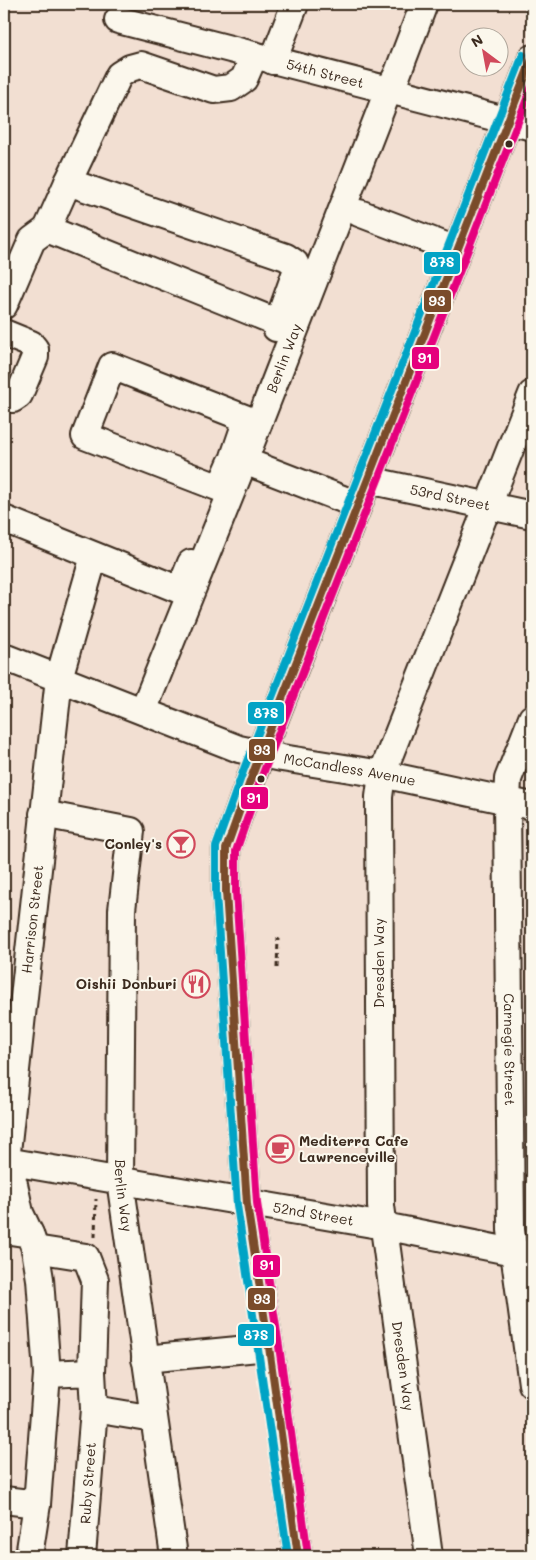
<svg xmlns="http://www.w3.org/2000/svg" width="536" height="1560" viewBox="0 0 536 1560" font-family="Mali,sans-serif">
<rect width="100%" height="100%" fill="#f2dfd2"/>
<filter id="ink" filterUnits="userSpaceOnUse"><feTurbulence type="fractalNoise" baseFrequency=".02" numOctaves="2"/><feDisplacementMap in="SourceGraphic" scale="10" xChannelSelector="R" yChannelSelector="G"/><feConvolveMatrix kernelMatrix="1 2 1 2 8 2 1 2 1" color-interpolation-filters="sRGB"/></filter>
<g filter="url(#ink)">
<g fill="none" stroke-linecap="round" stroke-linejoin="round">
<g stroke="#3b2a1e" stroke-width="30">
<g id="minor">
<path id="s1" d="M118 20 532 127"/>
<polyline points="273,61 295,4"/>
<polyline points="68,182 119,75 130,68 141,65 214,90 231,88 244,79 254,56"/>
<polyline points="359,213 456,250"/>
<polyline points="4,305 32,240 47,229"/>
<polyline points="276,328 297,269 295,263 286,257 68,182 47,229 279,323"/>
<polyline points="4,333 31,344 35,349 35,357 19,395 13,399 4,398"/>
<polyline points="231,463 220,488 85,436 112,366 247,419 234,457 358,505"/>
<path id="s2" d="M368 480 532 515"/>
<polyline points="4,519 180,590 191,563"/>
<path id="s3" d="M4 657 239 749 282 758 382 774 532 806"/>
<path id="s4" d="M143 711 244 461 388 91 397 75 424 4"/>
<path id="s5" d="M532 718 508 779 507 801 511 1230 532 1384"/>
<path id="s6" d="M43 814 131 831 122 910 120 1180 174 1556"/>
<path id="s7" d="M6 1161 384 1226 529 1255"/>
<polyline points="4,1230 30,1234"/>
<polyline points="35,1249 86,1257 95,1280 92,1372"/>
<polyline points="145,1359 269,1347"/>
<polyline points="47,1374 92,1372 94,1409 82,1556"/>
<polyline points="94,1409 154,1419"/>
<polyline points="4,1500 37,1504"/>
<path id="s8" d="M29 1556 37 1504 47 1374 40 1279 35 1249 30 1234 20 1213 14 1184 6 1161 59 678 94 556"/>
<polyline points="429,1556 381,1206 379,797 382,774 532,394"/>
</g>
</g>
<g stroke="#3b2a1e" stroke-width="31">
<polyline id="major" points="298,1556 269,1347 247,1204 226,892 226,849 253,773 532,59"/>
</g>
<g stroke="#3b2a1e" stroke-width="3" stroke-dasharray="5 4" stroke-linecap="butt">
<polyline points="277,968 278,938"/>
<polyline points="95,1237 96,1199"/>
</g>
<use href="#minor" stroke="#fbf7ec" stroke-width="26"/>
<use href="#major" stroke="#fbf7ec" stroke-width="28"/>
<g stroke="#fbf7ec" stroke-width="11">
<polyline id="bus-1" points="298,1556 269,1347 247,1204 226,892 226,849 253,773 532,59"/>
</g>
<g stroke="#fbf7ec" stroke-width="11">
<polyline id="bus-2" points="308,1555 279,1346 257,1203 236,892 236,851 262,776 532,86"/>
</g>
<g stroke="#fbf7ec" stroke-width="11">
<polyline id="bus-3" points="288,1556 237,1205 216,893 216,847 244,769 523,55"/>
</g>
<use href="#bus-1" stroke="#7a4b2a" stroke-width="8"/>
<use href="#bus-2" stroke="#e5007d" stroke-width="8"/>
<use href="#bus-3" stroke="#03a3c5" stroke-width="8"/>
</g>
</g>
<defs>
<g id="bar-ring" transform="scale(1.4375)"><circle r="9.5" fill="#fbf7ec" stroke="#d1495b" stroke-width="1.5"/><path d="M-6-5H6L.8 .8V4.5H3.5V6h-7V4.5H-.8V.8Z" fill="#d1495b"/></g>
<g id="restaurant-ring" transform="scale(1.4375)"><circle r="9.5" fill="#fbf7ec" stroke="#d1495b" stroke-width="1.5"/><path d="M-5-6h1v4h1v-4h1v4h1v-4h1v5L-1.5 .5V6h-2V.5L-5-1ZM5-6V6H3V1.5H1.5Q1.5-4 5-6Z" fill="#d1495b"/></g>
<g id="cafe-ring" transform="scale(1.4375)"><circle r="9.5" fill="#fbf7ec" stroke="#d1495b" stroke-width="1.5"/><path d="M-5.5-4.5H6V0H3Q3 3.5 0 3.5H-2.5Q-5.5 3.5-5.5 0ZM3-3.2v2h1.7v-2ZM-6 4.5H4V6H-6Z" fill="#d1495b"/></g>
</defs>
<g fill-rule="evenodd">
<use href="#bar-ring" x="181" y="844"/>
<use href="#restaurant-ring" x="196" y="984"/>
<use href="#cafe-ring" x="280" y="1149"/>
</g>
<g fill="#3b2a1e" stroke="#fbf7ec" stroke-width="2">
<circle cx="509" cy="144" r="4.5"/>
<circle cx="261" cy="779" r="4.5"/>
</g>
<g text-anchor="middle" stroke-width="4" stroke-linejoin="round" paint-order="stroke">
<g font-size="14" fill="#3b2a1e" stroke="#fbf7ec">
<text dy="5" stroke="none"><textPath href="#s1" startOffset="214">54th Street</textPath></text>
<text dy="5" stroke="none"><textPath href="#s4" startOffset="380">Berlin Way</textPath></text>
<text dy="5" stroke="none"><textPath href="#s2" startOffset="84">53rd Street</textPath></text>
<text dy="5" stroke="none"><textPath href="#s3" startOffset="365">McCandless Avenue</textPath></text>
<text dy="5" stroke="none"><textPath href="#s8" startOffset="645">Harrison Street</textPath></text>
<text transform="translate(379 963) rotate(-90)" y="5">Dresden Way</text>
<text dy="5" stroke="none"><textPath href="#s5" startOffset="336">Carnegie Street</textPath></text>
<text dy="5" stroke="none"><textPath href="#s6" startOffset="455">Berlin Way</textPath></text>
<text dy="5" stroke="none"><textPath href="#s7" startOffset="312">52nd Street</textPath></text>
<text transform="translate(403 1366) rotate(82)" y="5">Dresden Way</text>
<text transform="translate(88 1483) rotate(-86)" y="5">Ruby Street</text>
</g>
<g font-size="14" font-weight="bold" fill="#3b2a1e" stroke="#fbf7ec" text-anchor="end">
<text x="162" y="849">Conley's</text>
<text x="177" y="989">Oishii Donburi</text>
<text x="299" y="1146" text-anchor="start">Mediterra Cafe<tspan x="299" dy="16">Lawrenceville</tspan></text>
</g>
</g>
<g stroke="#fbf7ec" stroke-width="2">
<rect x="423" y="251" width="38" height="24" rx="5" fill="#03a3c5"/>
<rect x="423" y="289" width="29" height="24" rx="5" fill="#7a4b2a"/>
<rect x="411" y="346" width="29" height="24" rx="5" fill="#e5007d"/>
<rect x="247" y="701" width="38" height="24" rx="5" fill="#03a3c5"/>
<rect x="248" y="738" width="28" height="24" rx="5" fill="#7a4b2a"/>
<rect x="240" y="786" width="29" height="24" rx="5" fill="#e5007d"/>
<rect x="252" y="1254" width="29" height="24" rx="5" fill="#e5007d"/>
<rect x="247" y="1287" width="29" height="24" rx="5" fill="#7a4b2a"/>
<rect x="237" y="1323" width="38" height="24" rx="5" fill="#03a3c5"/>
</g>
<g font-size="14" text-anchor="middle" font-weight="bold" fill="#fff">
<text x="442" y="267">87S</text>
<text x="437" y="306">93</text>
<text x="425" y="363">91</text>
<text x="266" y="718">87S</text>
<text x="262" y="755">93</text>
<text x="254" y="803">91</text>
<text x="267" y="1270">91</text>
<text x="262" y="1304">93</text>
<text x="256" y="1340">87S</text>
</g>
<rect width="536" height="1560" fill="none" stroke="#fbf7ec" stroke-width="20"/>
<rect x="10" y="10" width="516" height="1540" fill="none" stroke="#3b2a1e" stroke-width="2" filter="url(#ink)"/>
<g transform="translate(484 52) rotate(328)"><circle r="24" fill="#fbf7ec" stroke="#aea59a"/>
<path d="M0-4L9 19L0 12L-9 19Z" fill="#d1495b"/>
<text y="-8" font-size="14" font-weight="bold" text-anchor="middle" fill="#3b2a1e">N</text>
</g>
</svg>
